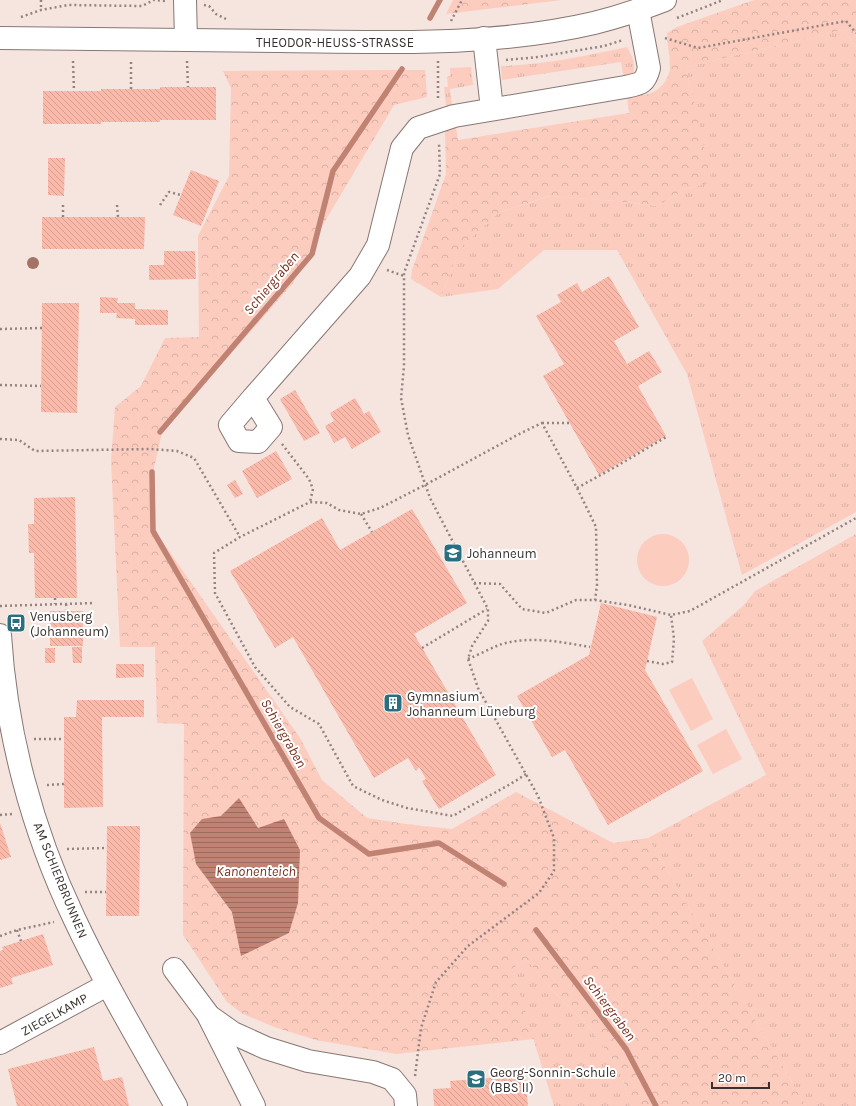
<svg xmlns="http://www.w3.org/2000/svg" width="856" height="1106" viewBox="0 0 856 1106" font-family="Karla,sans-serif">
<defs>
<pattern id="grass-tufts" width="24" height="20" patternUnits="userSpaceOnUse"><rect width="24" height="20" fill="#fcccbf"/><path d="M3 7l-1-3M5 7V3M7 7l1-3M15 17l-1-3M17 17v-4M19 17l1-3" fill="none" stroke="#d9b0a4"/></pattern>
<pattern id="forest-crowns" width="20" height="18" patternUnits="userSpaceOnUse"><rect width="20" height="18" fill="#fcccbf"/><path d="M2 6a3 3 0 1 1 6 0M12 15a3 3 0 1 1 6 0" fill="none" stroke="#d9b0a4"/></pattern>
<pattern id="water-rules" width="6" height="5" patternUnits="userSpaceOnUse"><rect width="6" height="5" fill="#bf8273"/><path d="M0 2.5h6" fill="none" stroke="#9c6b5f"/></pattern>
<pattern id="building-back-hatch" width="6" height="6" patternUnits="userSpaceOnUse"><rect width="6" height="6" fill="#fab9a9"/><path d="M-1 5l2 2M0 0l6 6M5-1l2 2" fill="none" stroke="#d79f92"/></pattern>
</defs>
<rect width="100%" height="100%" fill="#f6e4df"/>
<g fill="url(#grass-tufts)">
<polygon points="843,30 856,47 856,512 742,575 687,374 617,250 544,250 498,289 441,297 459,249 498,213 550,196 616,201 657,206 686,189 711,182 686,67"/>
<path d="M627 47C632 56 636 64 633 74L624 79 621 62 502 80 501 66C543 65 585 56 627 47Z"/>
<polygon points="471,67 473,85 450,89 452,105 446,106 444,87 448,87 447,77 450,76 450,68"/>
<polygon points="856,534 856,1106 806,1106 648,838 766,775 702,641 744,605 755,591"/>
<polygon points="526,959 552,990 589,1027 621,1071 630,1106 554,1106 512,969"/>
</g>
<g fill="url(#forest-crowns)">
<polygon points="453,0 562,0 446,14"/>
<path d="M754 0H856V47L843 30 686 67 712 182 686 189 657 206 616 201 549 196 498 213 459 249 441 297 411 279 412 270 446 174 445 131 456 127 458 140 629 113 627 97C635 96 644 96 651 93 661 89 670 78 670 67 670 55 667 44 667 33L677 27Z"/>
<polygon points="386,70 425,70 427,97 394,105 324,223 293,283 162,433 153,472 155,531 300,738 322,780 367,818 406,824 452,829 516,792 613,843 648,838 806,1106 630,1106 621,1071 589,1027 552,990 526,959 512,969 534,1039 396,1054 316,1040 274,1027 243,1014 227,1002 183,935 184,724 157,723 155,647 120,647 111,461 115,407 141,386 165,338 199,337 198,236 229,176 231,88 223,71"/>
</g>
<g fill="#fcccbf">
<circle cx="663" cy="560" r="26"/>
<polygon points="692,678 713,719 691,731 669,690"/>
<polygon points="726,729 742,759 713,774 697,745"/>
</g>
<polygon fill="url(#water-rules)" points="239,798 258,828 284,819 300,850 298,903 289,933 241,956 232,912 196,864 190,833 202,819 221,816"/>
<g fill="none" stroke-linecap="round" stroke-linejoin="round">
<g stroke="#bf8273" stroke-width="5.5">
<polyline points="430,18 440,0"/>
<polyline points="160,432 312,254 333,171 402,69"/>
<polyline points="152,472 153,531 319,818 369,854 439,843 504,884"/>
<polyline points="536,930 626,1049 656,1106"/>
</g>
</g>
<g fill="url(#building-back-hatch)">
<polygon points="160,87 216,87 216,120 160,120 160,122 101,122 101,124 43,124 43,91 101,91 101,89 160,89"/>
<polygon points="48,158 65,158 64,196 48,195"/>
<polygon points="191,170 219,181 201,226 173,215"/>
<polygon points="42,217 145,217 144,249 42,249"/>
<polygon points="164,251 195,251 196,279 149,280 149,265 164,265"/>
<polygon points="609,276 639,327 614,341 627,364 649,351 662,372 638,386 666,436 599,475 543,376 564,364 536,316 561,302 557,295 577,283 582,292"/>
<polygon points="100,297 118,298 117,303 135,303 135,309 168,310 168,325 135,325 135,319 116,318 117,313 100,313"/>
<polygon points="42,303 79,303 77,413 41,412"/>
<polygon points="295,390 320,433 304,441 280,399"/>
<polygon points="355,398 364,414 369,411 381,432 352,449 345,437 334,443 325,426 334,421 330,413"/>
<polygon points="276,451 292,479 257,498 242,471"/>
<polygon points="235,480 243,494 235,498 227,485"/>
<polygon points="75,497 77,598 35,598 34,553 29,553 28,524 34,524 34,498"/>
<polygon points="412,509 467,603 414,634 496,775 439,809 422,781 426,779 419,767 416,771 408,758 374,778 293,637 275,648 230,571 322,518 340,550"/>
<polygon points="601,603 657,617 645,670 703,771 608,825 565,750 552,757 517,696 589,655"/>
<rect x="50" y="611" width="33" height="35"/>
<polygon points="72,647 82,647 82,663 73,663"/>
<rect x="45" y="648" width="10" height="15"/>
<polygon points="116,664 144,664 144,677 116,678"/>
<polygon points="77,700 144,700 144,717 102,717 103,807 64,808 64,717 76,717"/>
<polygon points="0,823 11,857 0,860"/>
<polygon points="107,826 140,826 139,916 106,916"/>
<polygon points="43,934 53,965 11,978 13,984 0,988 0,951 3,950 2,947"/>
<polygon points="94,1047 103,1081 122,1077 129,1106 17,1106 8,1069"/>
<polygon points="525,1075 528,1106 434,1106 433,1089 451,1088 450,1081"/>
</g>
<g fill="none" stroke-linecap="round" stroke-linejoin="round">
<g stroke="#877773" stroke-width="24">
<g id="minor">
<polyline points="185,0 186,40"/>
<polyline points="484,38 492,109"/>
<path d="M253 398 230 425 239 441 258 442 271 427 253 398 360 276 378 245 402 148 418 128 454 116 625 87C640 84 645 84 649 68L638 10"/>
<path d="M0 635C6 732 32 830 74 918 104 982 141 1044 176 1106"/>
<polyline points="174,969 209,1016 233,1033 266,1048 308,1061 373,1072 392,1079 405,1095 406,1106"/>
<polyline points="209,1017 254,1106"/>
<polyline points="0,1043 107,985"/>
</g>
</g>
<g stroke="#877773" stroke-width="24">
<path id="major" d="M0 38C93 39 186 40 279 41 384 42 491 47 594 23 618 17 642 9 665 0"/>
</g>
<g stroke="#918481" stroke-width="2.5" stroke-dasharray="2 3" stroke-linecap="butt">
<polyline points="41,0 41,10"/>
<polyline points="204,5 209,6 216,14 226,19"/>
<polyline points="21,17 41,10 68,5 142,6 154,0 165,1"/>
<polyline points="677,18 723,0"/>
<polyline points="451,21 462,0"/>
<polyline points="665,38 698,48 846,21 856,33"/>
<polyline points="506,60 538,57 604,46 623,40"/>
<polyline points="73,61 74,91"/>
<polyline points="187,61 188,87"/>
<polyline points="438,61 438,100"/>
<polyline points="131,89 131,60"/>
<polyline points="117,205 118,217"/>
<polyline points="160,205 169,192 181,195"/>
<polyline points="63,217 63,205"/>
<polyline points="387,270 404,276"/>
<polyline points="0,329 42,328"/>
<polyline points="0,385 41,386"/>
<polyline points="542,423 569,423"/>
<polyline points="0,439 19,440 35,451 150,449 177,451 194,458 240,537"/>
<polyline points="282,444 309,479 313,489 310,502"/>
<polyline points="577,488 617,466 666,437"/>
<polyline points="361,514 372,532"/>
<polyline points="474,583 500,584 522,609 546,613 576,600 595,600 628,605 671,615 690,611 856,518"/>
<polyline points="55,598 55,604"/>
<polyline points="66,604 67,611"/>
<polyline points="0,606 95,603"/>
<polyline points="422,648 487,609"/>
<path d="M468 659C478 655 489 649 499 645 528 635 561 642 590 647"/>
<polyline points="647,661 663,664 672,662 674,639 671,615"/>
<polyline points="34,739 64,739"/>
<path d="M526 774C503 790 477 801 453 816L407 808 382 800 353 786 319 724 290 707 255 667 215 593 214 553 240 537 310 502 327 503 339 510 361 514 380 508 425 485 521 433 542 423 577 488 596 527 597 585 595 600"/>
<polyline points="47,785 64,784"/>
<polyline points="0,815 13,814"/>
<polyline points="67,849 107,848"/>
<polyline points="85,892 106,892"/>
<polyline points="17,930 21,941"/>
<polyline points="0,936 17,930 54,922"/>
<polyline points="415,1076 421,1028 436,982 468,946 539,893 554,871 554,838 538,796 478,688 468,659 472,646 488,621 488,609 430,498 408,435 401,398 404,366 404,273 440,174 439,143"/>
</g>
<use href="#minor" stroke="#fff" stroke-width="22"/>
<use href="#major" stroke="#fff" stroke-width="22"/>
</g>
<circle fill="#a47367" cx="33" cy="263" r="6"/>
<defs>
<g id="school-square" transform="scale(1)"><rect x="-9" y="-9" width="18" height="18" rx="4" fill="#2a6f7f" stroke="#fff"/><path d="M0-5L7-2L0 1L-7-2ZM-4 1L0 2.5L4 1V4Q0 6-4 4Z" fill="#fff"/></g>
<g id="bus-square" transform="scale(1)"><rect x="-9" y="-9" width="18" height="18" rx="4" fill="#2a6f7f" stroke="#fff"/><path d="M-5-6H5V4H4V6H2V4H-2V6H-4V4H-5ZM-3.5-4V0h7V-4ZM-3.5 1.2v1.5H-2V1.2ZM2 1.2v1.5H3.5V1.2Z" fill="#fff"/></g>
<g id="building-square" transform="scale(1)"><rect x="-9" y="-9" width="18" height="18" rx="4" fill="#2a6f7f" stroke="#fff"/><path d="M-4-6H4V6H1V3H-1V6H-4ZM-2.5-4.3h1.7v1.8h-1.7ZM.8-4.3h1.7v1.8H.8ZM-2.5-1h1.7V.8h-1.7ZM.8-1h1.7V.8H.8Z" fill="#fff"/></g>
</defs>
<g fill-rule="evenodd">
<use href="#school-square" x="453" y="553"/>
<use href="#bus-square" x="16" y="623"/>
<use href="#building-square" x="393" y="703"/>
<use href="#school-square" x="476" y="1079"/>
</g>
<g text-anchor="middle" stroke-width="4" stroke-linejoin="round" paint-order="stroke">
<g font-size="13" fill="#37302e" stroke="#fff">
<text x="335" y="47">THEODOR-HEUSS-STRASSE</text>
<text transform="translate(61 880) rotate(68)" y="5">AM SCHIERBRUNNEN</text>
<text transform="translate(54 1014) rotate(-29)" y="5">ZIEGELKAMP</text>
</g>
<g font-size="13" fill="#37302e" stroke="#fff" text-anchor="start">
<text x="467" y="558">Johanneum</text>
<text x="30" y="621">Venusberg<tspan x="30" dy="15">(Johanneum)</tspan></text>
<text x="407" y="701">Gymnasium<tspan x="407" dy="15">Johanneum Lüneburg</tspan></text>
<text x="490" y="1077">Georg-Sonnin-Schule<tspan x="490" dy="15">(BBS II)</tspan></text>
</g>
<g font-size="14" font-style="italic" fill="#7b311f" stroke="#fff">
<text transform="translate(271 283) rotate(-50)" y="5">Schiergraben</text>
<text transform="translate(284 733) rotate(60)" y="5">Schiergraben</text>
<text x="256" y="876">Kanonenteich</text>
<text transform="translate(610 1008) rotate(53)" y="5">Schiergraben</text>
</g>
</g>
<path d="M712 1082v6h57v-6" fill="none" stroke="#37302e" stroke-width="2"/>
<text x="718" y="1082" font-size="12" fill="#37302e" stroke="#ffffff" stroke-width="3" paint-order="stroke">20 m</text>
</svg>
